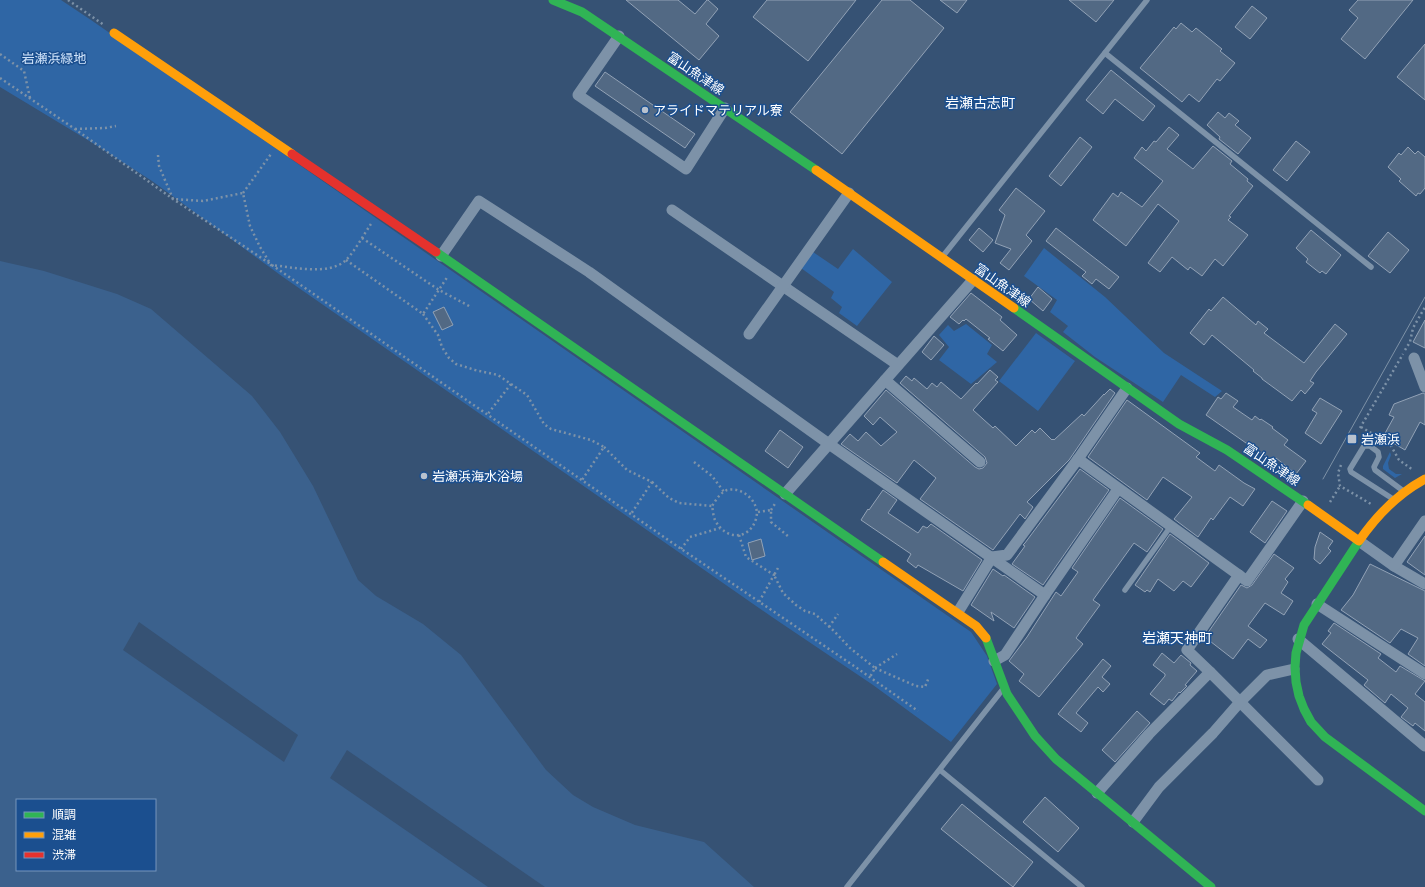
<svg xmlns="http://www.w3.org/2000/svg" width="1425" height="887" viewBox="0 0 1425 887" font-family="'Space Grotesk','Noto Sans JP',sans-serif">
<rect width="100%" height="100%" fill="#365274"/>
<g fill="#2f66a5">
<polygon points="0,0 61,0 91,20 971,632 987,656 997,684 951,742 873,685 772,617 283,277 152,181 96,145 0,87"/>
<polygon points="1044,248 1105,297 1164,353 1222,391 1215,397 1181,375 1163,402 1095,357 1063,332 1068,326 1050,312 1057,300 1024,276"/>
<polygon points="853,249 892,282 857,326 839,313 842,307 831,298 834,292 801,268 813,252 838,269"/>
<polygon points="966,324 992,345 987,354 997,362 971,384 939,360 949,347 939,335 948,325 954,331"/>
<polygon points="1036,333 1075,361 1038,411 999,381"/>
<polygon points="1390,452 1391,455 1388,463 1389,469 1396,474 1402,474 1395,478 1383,469 1383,466"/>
</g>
<path fill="#3b618d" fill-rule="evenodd" d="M0 261 44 271 117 294 151 309 252 396 280 432 313 486 358 580 376 596 423 624 461 655 546 770 573 795 593 807 635 825 704 842 754 887H0ZM17 800H155V870H17Z"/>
<g fill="#365274">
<polygon points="139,622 298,735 284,762 123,650"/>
<polygon points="347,750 545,887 488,887 330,778"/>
</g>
<g fill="#526984" stroke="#92a2b6">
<polygon points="626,0 678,0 695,14 707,0 708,0 718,9 706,24 719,36 699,60"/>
<polygon points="767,0 856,0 808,61 753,17"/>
<polygon points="882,0 910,0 944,28 842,154 790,112"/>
<polygon points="940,0 967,0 957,13"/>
<polygon points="1069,0 1114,0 1096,22"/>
<polygon points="1358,0 1413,0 1365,59 1341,39 1358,18 1349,10"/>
<polygon points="1252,6 1267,18 1250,39 1235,27"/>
<polygon points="1181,23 1192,32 1196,28 1222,49 1220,51 1235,63 1220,81 1217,79 1199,102 1189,94 1182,102 1140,68 1174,27 1176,29"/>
<polygon points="1425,44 1425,100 1397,77"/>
<polygon points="1111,70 1155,106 1143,121 1115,99 1103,114 1086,100"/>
<polygon points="605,72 695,134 685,148 595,86"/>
<polygon points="1218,112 1225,118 1229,113 1239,121 1235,125 1251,138 1238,154 1219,139 1220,137 1207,125"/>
<polygon points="1169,127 1179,135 1167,149 1193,169 1213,146 1232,161 1230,164 1248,179 1247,181 1253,186 1229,216 1231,217 1228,220 1248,235 1223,266 1215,259 1202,276 1190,267 1188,270 1172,257 1160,272 1148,263 1179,221 1158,204 1126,246 1093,220 1113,193 1118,197 1121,192 1142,207 1163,181 1134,158 1142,147 1146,151 1154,141 1156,142"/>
<polygon points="1080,137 1092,147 1061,186 1049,176"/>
<polygon points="1296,141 1310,152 1287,181 1273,170"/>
<polygon points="1408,147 1415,154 1418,151 1425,157 1425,188 1420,194 1418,193 1416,196 1399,181 1401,179 1388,167 1399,153 1401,155"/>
<polygon points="1016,188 1045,211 1026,235 1032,241 1009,270 1000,263 1011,249 995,243 1005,215 999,210"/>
<polygon points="979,228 993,240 983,252 969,240"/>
<polygon points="1056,228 1119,277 1109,289 1096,279 1092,284 1082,276 1086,272 1046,241"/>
<polygon points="1311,230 1341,255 1326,274 1322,271 1320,273 1306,262 1308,259 1296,248"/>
<polygon points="1388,232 1409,250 1390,273 1368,256"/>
<polygon points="1038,287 1052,299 1043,311 1029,299"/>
<polygon points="971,293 1002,317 1000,320 1017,335 1003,351 988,339 990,338 966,319 964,321 963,320 959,324 950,317"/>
<polygon points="1223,297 1256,325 1258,321 1268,329 1264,333 1304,363 1335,324 1347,334 1316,372 1310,381 1314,383 1305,394 1301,390 1292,401 1262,379 1262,378 1253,371 1254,370 1212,335 1204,345 1190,333 1209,309 1211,311"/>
<polygon points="444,307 453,325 442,330 433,312"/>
<polygon points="1425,320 1425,348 1413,342"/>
<polygon points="934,336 944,345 931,360 922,352"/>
<polygon points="990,370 998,377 995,380 998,382 973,410 993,428 995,426 1016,446 1032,430 1035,433 1040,428 1052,440 1053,439 1054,440 1082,414 1084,416 1104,394 1104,395 1110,389 1115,393 1069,460 1027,502 1033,507 1025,519 1020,514 993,550 920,499 936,478 914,460 897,483 841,444 850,434 858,441 866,432 881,446 897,432 880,417 873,425 864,416 886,390 975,467 979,469 983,468 987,463 985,457 900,383 906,376 912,381 914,378 927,389 932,383 937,387 941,382 961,399 976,383 977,384"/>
<polygon points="1226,393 1238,401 1233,407 1252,420 1255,416 1260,420 1261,419 1273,427 1272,428 1288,440 1284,445 1306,461 1296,474 1276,458 1274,461 1256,450 1206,415 1218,397 1221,399"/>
<polygon points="1423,393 1425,394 1425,425 1420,422 1405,450 1383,437 1394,417 1389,415 1394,404"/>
<polygon points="1320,398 1342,411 1321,444 1305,433 1317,413 1312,410"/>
<polygon points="1127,400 1200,453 1196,457 1215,471 1219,465 1244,483 1255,489 1243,506 1230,497 1213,520 1211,518 1198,537 1174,519 1192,497 1163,477 1147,500 1088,457"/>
<polygon points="780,430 803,447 788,468 765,451"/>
<polygon points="1080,469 1109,490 1043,585 1012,564 1025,546 1023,545 1025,543"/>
<polygon points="883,490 897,500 888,513 918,533 923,526 927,528 931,524 982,560 963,591 918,565 916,568 907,561 911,554 861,520 868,509 869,510"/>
<polygon points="1120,498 1163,529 1147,552 1134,543 1093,600 1100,605 1076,638 1083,644 1039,697 1019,681 1024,674 1009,661 1027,637 1056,592 1061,596 1078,572 1072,568"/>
<polygon points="1272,501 1287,511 1265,543 1250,532"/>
<polygon points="1320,532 1333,541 1328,548 1331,551 1320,564 1314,559 1315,547"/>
<polygon points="1170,534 1209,563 1191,587 1183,581 1174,591 1158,579 1150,592 1147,590 1145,592 1135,585"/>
<polygon points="1425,536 1425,575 1407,562"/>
<polygon points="761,539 765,556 752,560 748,543"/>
<polygon points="1274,554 1294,568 1285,579 1288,582 1281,593 1293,601 1284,615 1265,603 1248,626 1267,640 1260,648 1248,639 1233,659 1206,638 1208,635 1207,634 1241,585 1247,588 1252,585"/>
<polygon points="1370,564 1425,591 1425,666 1408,654 1418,638 1401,629 1390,643 1341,610 1353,595"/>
<polygon points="993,569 1003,576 1004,575 1035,597 1014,628 991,612 994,621 971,605"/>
<polygon points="1334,623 1381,654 1378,658 1396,672 1400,666 1425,681 1415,694 1425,702 1425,731 1415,723 1413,726 1401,717 1408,708 1391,694 1385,703 1364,685 1368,680 1322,644 1331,633 1328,631"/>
<polygon points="1162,653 1174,663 1181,655 1191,663 1190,665 1197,671 1185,685 1187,686 1180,693 1179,692 1172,701 1169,699 1164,705 1150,694 1165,676 1165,674 1153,665"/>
<polygon points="1103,659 1111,666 1102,677 1110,684 1103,692 1098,687 1076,713 1088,723 1081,732 1058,714"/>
<polygon points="1137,711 1150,723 1115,762 1102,750"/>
<polygon points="1045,797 1079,828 1058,852 1023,822"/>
<polygon points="962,804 1033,862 1013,887 941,829"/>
</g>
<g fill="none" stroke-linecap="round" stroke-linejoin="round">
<g stroke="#7d92a8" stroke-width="2.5" stroke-dasharray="2 3" stroke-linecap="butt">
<polyline points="68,0 104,25"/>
<polyline points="0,54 24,71 30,98"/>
<polyline points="0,78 75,129 173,199 269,263 674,544 854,666 918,711"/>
<polyline points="75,129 105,128 116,126"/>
<path d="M158 155 159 166 173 199 203 201 243 193 250 226 260 247 271 265C292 267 330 276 346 260 355 251 364 234 371 224"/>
<polyline points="243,193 271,154"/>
<polyline points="362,238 439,290 471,307"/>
<polyline points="346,260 423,314 448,276"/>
<polyline points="423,314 438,335 442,347 449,358 456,364 475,370 498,375 511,384 487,415"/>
<polyline points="1405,350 1410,342 1413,328 1425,307"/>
<polyline points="511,384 527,395 544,424 551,429 591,440 604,447 582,480"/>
<polyline points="1361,427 1390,444 1399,460 1413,470"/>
<polyline points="1360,428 1403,354"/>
<polyline points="604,447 627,470 652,482 631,514"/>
<polyline points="694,462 712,476 724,492"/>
<polyline points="1341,465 1338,473 1340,486 1371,504"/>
<path d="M652 482 669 498 679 503 712 506C713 510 713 516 715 520 725 540 749 541 756 519 761 503 743 486 727 490 720 493 716 500 712 506"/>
<polyline points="1330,502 1340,486"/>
<polyline points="771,510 776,502"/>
<polyline points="758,512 771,510 771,522 789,537"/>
<polyline points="739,535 746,557 774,575 759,602"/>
<polyline points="681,549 690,537 720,528"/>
<polyline points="778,568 774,575 783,593 796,605 805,611 815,614 834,631 850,648 875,668 870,677"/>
<polyline points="829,627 838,614"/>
<polyline points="875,668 916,686 925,687 929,677"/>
<polyline points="875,668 897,654"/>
</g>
<g stroke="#7d92a8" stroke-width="5.5">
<polyline points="1105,53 1371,267"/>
<polyline points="943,256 1147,0"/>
<polyline points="1393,499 1351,472 1350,469 1364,446 1370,446 1378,452 1379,457 1374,467 1375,470 1402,490"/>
<polyline points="1125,590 1171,526"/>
<polyline points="940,770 1082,887"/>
<polyline points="847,887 1003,689"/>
</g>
<g stroke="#7d92a8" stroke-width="11">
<polyline points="619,36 578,95 686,169 725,108"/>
<polyline points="672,210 898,365"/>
<polyline points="441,256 479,201 589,272 829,444 1045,595 1118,489"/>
<polyline points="749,334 849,193"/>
<polyline points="1414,358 1425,387"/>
<polyline points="885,380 980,462"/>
<polyline points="1078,459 1247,581 1303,501"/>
<polyline points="785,494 973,280"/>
<polyline points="1359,541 1394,566 1425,584"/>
<polyline points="1394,566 1425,521"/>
<polyline points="1317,604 1425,674"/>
<polyline points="958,612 992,557 1007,555 1078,459 1127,388"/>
<polyline points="1298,639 1425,746"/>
<polyline points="994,661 1005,655 1045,595"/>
<polyline points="1210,672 1187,650 1239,575"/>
<polyline points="1097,793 1149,734 1210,672 1318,780"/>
<polyline points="1133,822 1159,787 1213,733 1240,702 1267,675 1294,669"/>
</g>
<g stroke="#30b455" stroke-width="9">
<polyline points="553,0 582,12 816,170"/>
<polyline points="436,252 883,562"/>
<polyline points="1014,308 1179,424 1227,450 1308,505"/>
<polyline points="1359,541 1304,625 1296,653 1295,667 1296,682 1299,696 1304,709 1311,722 1325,737 1425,811"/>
<polyline points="986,638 1007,694 1035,736 1056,759 1211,887"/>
</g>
<g stroke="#ff9f0a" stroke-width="9">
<polyline points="114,33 292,154"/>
<polyline points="816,170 1014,308"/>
<path d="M1308 505 1359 541C1377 515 1397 494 1425 479"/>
<polyline points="883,562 976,626 986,638"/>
</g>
<polyline stroke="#e5322d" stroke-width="9" points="292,154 436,252"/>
<polyline stroke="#7e92a7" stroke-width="1" points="1323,479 1425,297"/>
</g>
<g fill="#b9c2ce" stroke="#1b4f8f" stroke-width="1.5">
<circle cx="645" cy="110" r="4"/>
<rect x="1347" y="434" width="10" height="10" rx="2"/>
<circle cx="424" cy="476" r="4"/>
</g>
<g text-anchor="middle" stroke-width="3" stroke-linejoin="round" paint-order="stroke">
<g font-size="13" fill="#cfe3fa" stroke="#1b4f8f">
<text x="54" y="63">岩瀬浜緑地</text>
</g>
<g font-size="13" fill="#fff" stroke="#1b4f8f">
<text transform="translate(696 73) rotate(34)" y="5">富山魚津線</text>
<text transform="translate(1003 285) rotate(35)" y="5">富山魚津線</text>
<text transform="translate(1272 464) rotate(34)" y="5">富山魚津線</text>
</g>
<g font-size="13" fill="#fff" stroke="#1b4f8f" text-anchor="start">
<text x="653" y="115">アライドマテリアル寮</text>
<text x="1361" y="444">岩瀬浜</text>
<text x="432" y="481">岩瀬浜海水浴場</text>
</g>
<g font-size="14" fill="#fff" stroke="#1b4f8f">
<text x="980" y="108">岩瀬古志町</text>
<text x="1177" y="643">岩瀬天神町</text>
</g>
</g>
<rect x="16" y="799" width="140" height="72" fill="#1b4f8f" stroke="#7695bc"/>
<rect x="24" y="812" width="20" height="6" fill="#30b455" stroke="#7695bc"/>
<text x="52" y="819" font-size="12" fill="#ffffff">順調</text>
<rect x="24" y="832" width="20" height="6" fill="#ff9f0a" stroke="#7695bc"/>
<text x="52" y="839" font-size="12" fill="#ffffff">混雑</text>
<rect x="24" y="852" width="20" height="6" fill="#e5322d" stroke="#7695bc"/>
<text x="52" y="859" font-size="12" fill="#ffffff">渋滞</text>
</svg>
